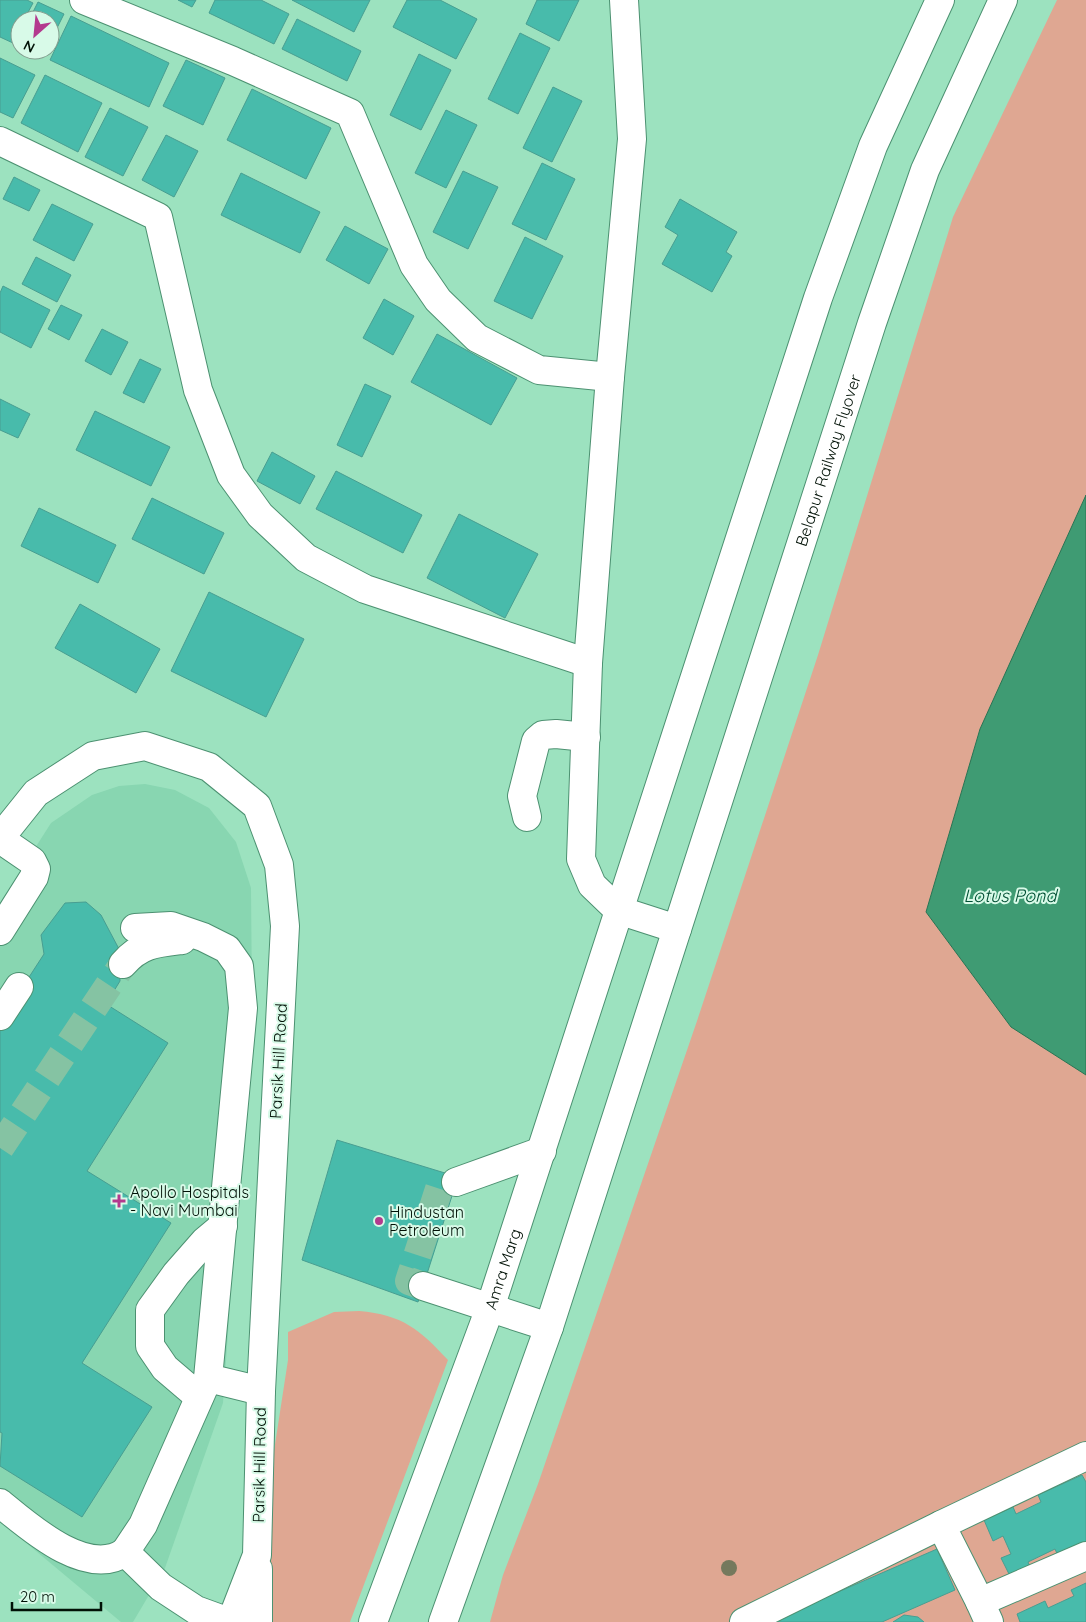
<svg xmlns="http://www.w3.org/2000/svg" width="1086" height="1622" viewBox="0 0 1086 1622" font-family="Quicksand,sans-serif">
<rect width="100%" height="100%" fill="#9ce2bf"/>
<polygon fill="#88d6b1" points="145,784 175,790 209,808 236,842 251,888 252,998 223,1403 165,1568 133,1622 121,1622 0,1521 0,903 51,823 92,795 119,786"/>
<g fill="#dfa792">
<polygon points="1057,0 1086,0 1086,495 980,729 926,912 1011,1027 1086,1075 1086,1622 490,1622 503,1575 538,1484 697,1021 818,655 953,217"/>
<path d="M359 1311C403 1315 419 1329 448 1360L350 1622H261L272 1464 288 1360V1332L334 1312Z"/>
</g>
<polygon fill="#3f9b73" stroke="#2c7252" points="1086,495 1086,1075 1011,1027 926,912 980,729"/>
<g fill="#48bbab" stroke="#489e91">
<polygon points="0,0 27,0 33,3 24,20 20,20 20,29 13,43 0,37"/>
<polygon points="178,0 196,0 192,7"/>
<polygon points="215,0 261,0 289,14 274,44 209,13"/>
<polygon points="292,0 370,0 354,32"/>
<polygon points="407,0 440,0 477,19 456,59 393,27"/>
<polygon points="537,0 579,0 559,41 526,24"/>
<polygon points="38,2 64,14 50,42 50,20 29,20"/>
<polygon points="71,16 169,63 149,107 50,60"/>
<polygon points="297,19 361,51 347,81 282,49"/>
<polygon points="520,33 550,48 518,114 488,99"/>
<polygon points="419,54 451,70 421,130 390,115"/>
<polygon points="0,58 35,75 13,118 0,112"/>
<polygon points="186,60 225,78 203,125 163,106"/>
<polygon points="45,75 102,103 78,152 21,123"/>
<polygon points="553,87 582,101 552,162 523,148"/>
<polygon points="252,89 331,128 306,179 227,140"/>
<polygon points="110,108 148,127 123,176 85,157"/>
<polygon points="446,110 477,125 446,188 415,173"/>
<polygon points="166,135 198,151 174,197 142,180"/>
<polygon points="542,163 575,179 546,240 512,224"/>
<polygon points="463,171 498,187 468,249 433,232"/>
<polygon points="241,173 320,212 300,253 221,215"/>
<polygon points="14,177 40,190 29,211 3,199"/>
<polygon points="680,199 737,232 726,252 732,256 712,292 662,264 678,235 665,227"/>
<polygon points="52,204 93,224 74,261 33,240"/>
<polygon points="345,226 388,249 369,284 326,260"/>
<polygon points="525,237 563,256 532,319 494,301"/>
<polygon points="36,257 71,275 57,302 22,284"/>
<polygon points="3,286 50,310 31,348 0,332 0,293"/>
<polygon points="384,299 414,316 393,355 363,338"/>
<polygon points="61,305 82,315 69,340 48,329"/>
<polygon points="102,329 128,342 111,375 85,361"/>
<polygon points="437,334 517,378 491,425 411,382"/>
<polygon points="140,359 161,369 144,403 123,393"/>
<polygon points="365,384 391,396 362,457 337,445"/>
<polygon points="0,399 30,414 18,438 0,430"/>
<polygon points="95,411 170,447 151,486 76,450"/>
<polygon points="272,452 315,476 300,504 257,481"/>
<polygon points="336,471 422,515 403,553 316,509"/>
<polygon points="152,498 224,533 204,574 132,539"/>
<polygon points="39,508 116,545 98,583 21,546"/>
<polygon points="459,514 538,554 505,618 427,578"/>
<polygon points="209,592 304,639 266,717 171,671"/>
<polygon points="80,604 160,649 136,693 55,648"/>
<polygon points="86,902 101,915 119,949 120,981 106,1004 168,1043 87,1171 171,1223 82,1363 152,1407 82,1517 0,1466 2,1433 0,1432 0,1022 44,954 41,935 65,903"/>
<polygon points="337,1140 458,1177 418,1302 302,1260"/>
<polygon points="1082,1475 1086,1482 1086,1546 1059,1558 1055,1549 1028,1562 1032,1571 1012,1580 1001,1558 1011,1554 1003,1536 993,1541 984,1520 1013,1507 1016,1514 1041,1502 1038,1495"/>
<polygon points="937,1549 955,1590 882,1622 769,1622"/>
<polygon points="1086,1583 1086,1622 1020,1622 1017,1614 1045,1601 1048,1608 1074,1596 1071,1590"/>
<polygon points="904,1615 918,1617 924,1622 893,1622"/>
</g>
<g fill="none" stroke-linecap="round" stroke-linejoin="round">
<g stroke="#85c3a3" stroke-width="28" stroke-dasharray="28 14" stroke-linecap="butt">
<polyline points="0,1148 123,964"/>
<polyline points="423,1286 409,1281 440,1186 456,1182"/>
</g>
<g stroke="#4c9171" stroke-width="30">
<g id="minor">
<polyline points="84,0 233,61 350,113 414,265 438,300 477,338 539,370 610,377"/>
<polyline points="624,0 632,139 610,377 588,663 581,859 592,885 618,910 677,929"/>
<polyline points="0,141 158,217 198,390 231,475 260,515 306,558 365,589 588,663"/>
<polyline points="527,817 522,796 536,741 543,735 556,734 586,737"/>
<polyline points="0,838 36,793 93,756 145,746 209,767 257,806 279,865 285,926 261,1391 257,1555 231,1622"/>
<polyline points="0,839 32,861 36,869 34,877 0,931"/>
<polyline points="135,928 171,926 203,937 227,949 239,966 243,1008 208,1378 143,1525 125,1552 161,1587 196,1610 229,1622"/>
<path d="M123 964C140 944 156 943 182 940"/>
<polyline points="0,1016 19,987"/>
<polyline points="456,1182 542,1151"/>
<polyline points="423,1286 549,1327"/>
<polyline points="208,1378 261,1391"/>
<polyline points="199,1397 165,1368 150,1346 150,1310 176,1274 205,1241 223,1226"/>
<path d="M0 1503C28 1526 87 1579 125 1552"/>
<polyline points="258,1569 258,1622"/>
<polyline points="980,1602 941,1525 1086,1456"/>
<polyline points="744,1622 941,1525"/>
<polyline points="989,1622 980,1602 1086,1556"/>
</g>
</g>
<g stroke="#4c9171" stroke-width="30">
<g id="highway">
<path id="s1" d="M373 1622 490 1308 818 298 873 146 940 0"/>
<path id="s2" d="M443 1622 549 1327 872 323 925 170 1003 0"/>
</g>
</g>
<use href="#minor" stroke="#fff" stroke-width="28"/>
<use href="#highway" stroke="#fff" stroke-width="28"/>
</g>
<circle fill="#75795d" cx="729" cy="1568" r="8"/>
<g fill="#b33a8e" stroke="#d8fae8" stroke-width="2">
<path d="M116.5 1193.5h5v5h5v5h-5v5h-5v-5h-5v-5h5z"/>
<circle cx="379" cy="1221" r="5"/>
</g>
<g text-anchor="middle" stroke-width="4" stroke-linejoin="round" paint-order="stroke">
<g font-size="16" fill="#001106" stroke="#d8fae8">
<text dy="6" stroke="none"><textPath href="#s2" startOffset="1224">Belapur Railway Flyover</textPath></text>
<text transform="translate(278 1061) rotate(-87)" y="6">Parsik Hill Road</text>
<text dy="6" stroke="none"><textPath href="#s1" startOffset="376">Amra Marg</textPath></text>
<text transform="translate(259 1465) rotate(-89)" y="6">Parsik Hill Road</text>
</g>
<g font-size="16" fill="#001106" stroke="#d8fae8" text-anchor="start">
<text x="130" y="1198">Apollo Hospitals<tspan x="130" dy="18">- Navi Mumbai</tspan></text>
<text x="389" y="1218">Hindustan<tspan x="389" dy="18">Petroleum</tspan></text>
</g>
<g font-size="18" font-style="italic" fill="#004e33" stroke="#d8fae8">
<text x="1010" y="902">Lotus Pond</text>
</g>
</g>
<g transform="translate(35 35) rotate(207)"><circle r="24" fill="#d8fae8" stroke="#829d8e"/>
<path d="M0-4L9 19L0 12L-9 19Z" fill="#b33a8e"/>
<text y="-8" font-size="14" font-weight="bold" text-anchor="middle" fill="#001106">N</text>
</g>
<path d="M12 1602v8h89v-8" fill="none" stroke="#001106" stroke-width="2.5"/>
<text x="20" y="1602" font-size="15" fill="#001106" stroke="#d8fae8" stroke-width="4" paint-order="stroke">20 m</text>
</svg>
